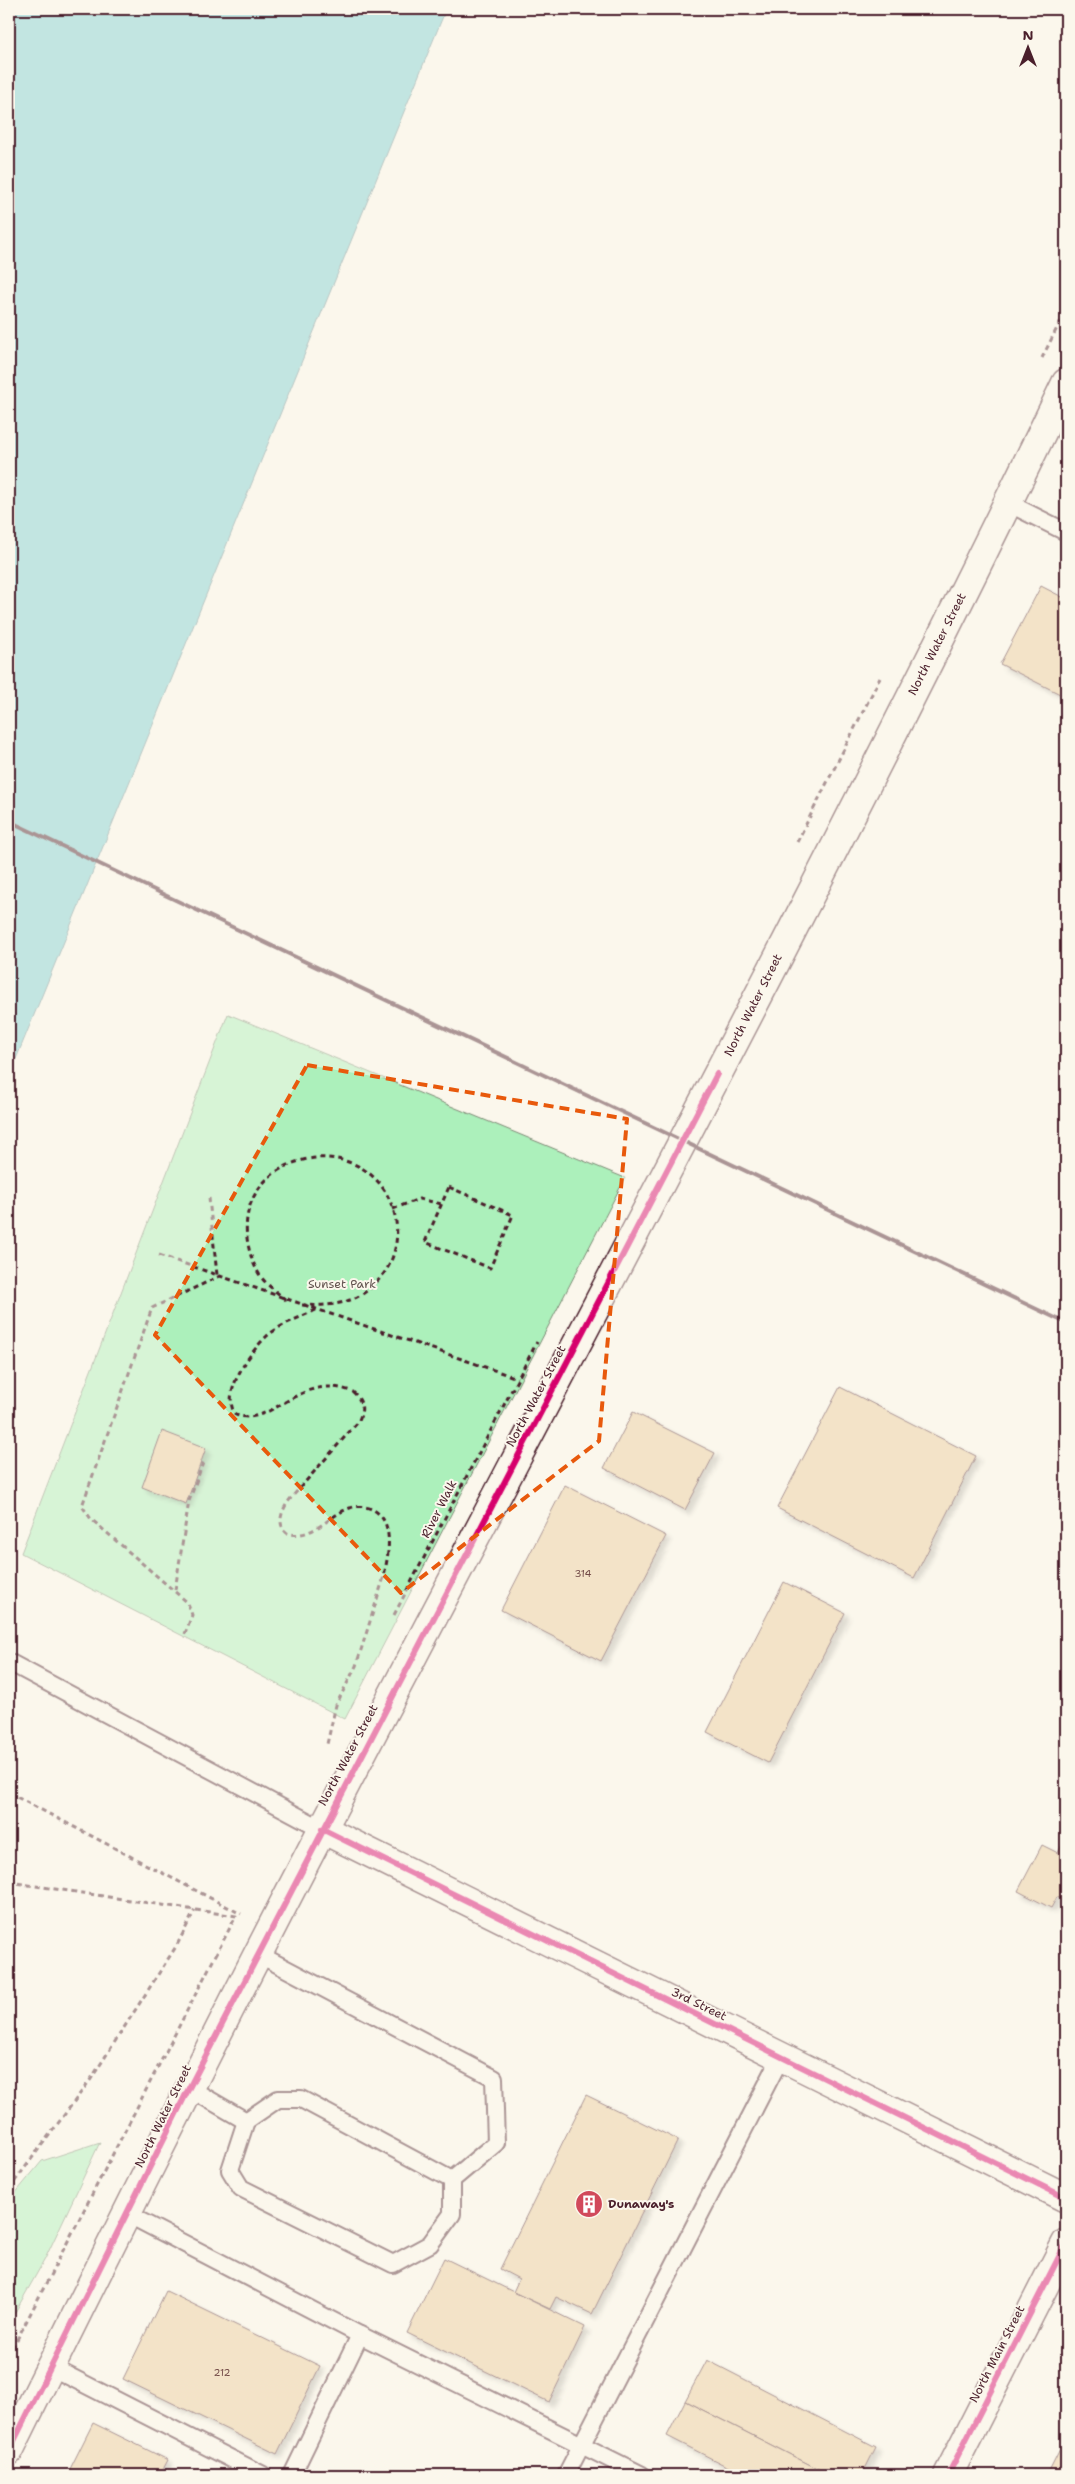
<svg xmlns="http://www.w3.org/2000/svg" width="1075" height="2484" viewBox="0 0 1075 2484" font-family="'Shantell Sans',sans-serif">
<defs>
<filter id="shadow"><feDropShadow dx="4.5" dy="4.5" stdDeviation="2.5" flood-color="#0004"/></filter>
</defs>
<rect width="100%" height="100%" fill="#fbf7ec"/>
<filter id="ink" filterUnits="userSpaceOnUse"><feTurbulence type="fractalNoise" baseFrequency=".02" numOctaves="2"/><feDisplacementMap in="SourceGraphic" scale="10" xChannelSelector="R" yChannelSelector="G"/><feConvolveMatrix kernelMatrix="1 2 1 2 8 2 1 2 1" color-interpolation-filters="sRGB"/></filter>
<g filter="url(#ink)">
<g fill="#acf0bb" stroke="#7b8873">
<polygon points="228,1014 625,1178 345,1719 21,1553"/>
<polygon points="100,2142 45,2259 9,2323 9,2201 42,2161"/>
</g>
<polygon fill="#7dcfd3" stroke="#698990" points="9,9 446,9 9,1076"/>
<g fill="#e8ca9b" stroke="#4a1f2b" filter="url(#shadow)">
<polygon points="1041,586 1066,599 1066,697 1000,664"/>
<polygon points="840,1387 976,1456 914,1578 777,1508"/>
<polygon points="633,1412 715,1453 685,1510 604,1468"/>
<polygon points="162,1431 206,1448 186,1504 142,1487"/>
<polygon points="565,1485 666,1536 601,1661 501,1610"/>
<polygon points="784,1582 845,1613 768,1763 707,1732"/>
<polygon points="1066,1791 1066,1804 1061,1801"/>
<polygon points="1066,1837 1066,1901 1057,1897 1051,1908 1018,1891 1042,1845 1058,1853"/>
<polygon points="586,2095 678,2140 592,2314 556,2297 550,2309 513,2292 519,2279 500,2269"/>
<polygon points="444,2258 585,2327 549,2402 407,2333"/>
<polygon points="166,2291 320,2366 277,2454 123,2379"/>
<polygon points="707,2360 876,2447 862,2475 830,2475 685,2401"/>
<polygon points="685,2401 830,2475 744,2475 667,2436"/>
<polygon points="93,2423 168,2460 160,2475 67,2475"/>
<polygon points="1066,2437 1066,2475 1047,2475"/>
</g>
<g fill="none" stroke-linecap="round" stroke-linejoin="round">
<g stroke="#4a1f2b" stroke-width="20">
<g id="service">
<polyline points="1008,503 1066,532"/>
<polyline points="9,1662 322,1829"/>
<polyline points="258,1954 494,2078 496,2143 452,2180"/>
<polyline points="189,2088 246,2121"/>
<polygon points="278,2099 301,2099 452,2180 452,2214 430,2244 393,2264 241,2188 230,2170 246,2121"/>
<polyline points="127,2214 360,2335 292,2475"/>
<polyline points="360,2335 642,2475"/>
<polyline points="51,2367 263,2475"/>
<polyline points="566,2475 781,2057"/>
</g>
</g>
<g stroke="#4a1f2b" stroke-width="31">
<polyline id="minor" points="322,1829 1066,2198"/>
</g>
<g stroke="#4a1f2b" stroke-width="31">
<g id="tertiary">
<path d="M9 2451C112 2242 216 2033 324 1826 574 1346 831 870 1066 383"/>
<polyline points="948,2475 1066,2243"/>
</g>
</g>
<g stroke="#4a1f2b" stroke-width="3" stroke-dasharray="5 4" stroke-linecap="butt">
<polyline points="1042,358 1066,310"/>
<polyline points="797,842 880,678"/>
<polygon points="449,1187 513,1215 490,1268 425,1242"/>
<polyline points="209,1198 217,1275"/>
<polyline points="393,1209 419,1199 442,1204"/>
<polyline points="159,1255 517,1378"/>
<path d="M286 1300C278 1293 267 1285 261 1277 253 1265 249 1252 247 1238 236 1153 363 1125 392 1206 400 1227 398 1253 385 1272 363 1302 338 1307 302 1305"/>
<path d="M316 1310C299 1318 281 1324 267 1336 251 1351 219 1394 236 1415 273 1428 300 1370 353 1392 363 1401 364 1410 358 1422L291 1498C283 1508 275 1523 287 1533 311 1541 329 1515 350 1508 356 1506 363 1506 369 1508 397 1518 388 1557 383 1580L356 1666 336 1705 327 1744"/>
<polyline points="175,1590 189,1501 204,1460"/>
<polyline points="394,1615 537,1342"/>
<polyline points="185,1634 192,1615 188,1603 91,1519 82,1506 152,1308 220,1276"/>
<polyline points="9,1793 241,1914"/>
<polyline points="9,1882 236,1916 9,2355"/>
<polyline points="9,2189 91,2079 177,1945 195,1910"/>
</g>
<use href="#service" stroke="#fbf7ec" stroke-width="16"/>
<use href="#minor" stroke="#fbf7ec" stroke-width="28"/>
<use href="#tertiary" stroke="#fbf7ec" stroke-width="28"/>
<polyline stroke="#4a1f2b" stroke-width="4" points="9,821 1066,1323"/>
<g stroke="#fbf7ec" stroke-width="9">
<g id="cycleway">
<polyline points="322,1829 1066,2198"/>
<polyline points="9,2451 189,2088 717,1074"/>
<polyline points="948,2475 1066,2243"/>
</g>
</g>
<use href="#cycleway" stroke="#d6006c" stroke-width="6"/>
</g>
</g>
<path d="M0 0H1075V2484H0ZM307 1065 627 1119 599 1441 401 1593 155 1335Z" fill="#fbf7ec" fill-opacity=".55" fill-rule="evenodd"/>
<path fill="none" stroke="#e8590c" stroke-width="4" stroke-dasharray="10 6" stroke-linejoin="round" d="M307 1065 627 1119 599 1441 401 1593 155 1335Z"/>
<defs>
<g id="building-disc" transform="scale(1.4375)"><circle r="9.5" fill="#d1495b" stroke="#fbf7ec"/><path d="M-4-6H4V6H1V3H-1V6H-4ZM-2.5-4.3h1.7v1.8h-1.7ZM.8-4.3h1.7v1.8H.8ZM-2.5-1h1.7V.8h-1.7ZM.8-1h1.7V.8H.8Z" fill="#fff"/></g>
</defs>
<g fill-rule="evenodd">
<use href="#building-disc" x="589" y="2204"/>
</g>
<g text-anchor="middle" stroke-width="4" stroke-linejoin="round" paint-order="stroke">
<g font-size="10" fill="#724a47">
<text x="583" y="1577">314</text>
<text x="222" y="2376">212</text>
</g>
<g font-size="12" fill="#4a1f2b" stroke="#fbf7ec">
<text transform="translate(937 644) rotate(-63)" y="4">North Water Street</text>
<text transform="translate(753 1005) rotate(-63)" y="4">North Water Street</text>
<text transform="translate(536 1396) rotate(-62)" y="4">North Water Street</text>
<text transform="translate(439 1509) rotate(-63)" y="4">River Walk</text>
<text transform="translate(348 1755) rotate(-62)" y="4">North Water Street</text>
<text transform="translate(699 2004) rotate(26)" y="4">3rd Street</text>
<text transform="translate(163 2116) rotate(-64)" y="4">North Water Street</text>
<text transform="translate(997 2354) rotate(-63)" y="4">North Main Street</text>
</g>
<g font-size="12" fill="#62534f" stroke="#fbf7ec">
<text x="342" y="1288">Sunset Park</text>
</g>
<g font-size="12" font-weight="bold" fill="#4a1f2b" stroke="#fbf7ec" text-anchor="start">
<text x="608" y="2208">Dunaway's</text>
</g>
</g>
<rect width="1075" height="2484" fill="none" stroke="#fbf7ec" stroke-width="30"/>
<rect x="15" y="15" width="1045" height="2454" fill="none" stroke="#4a1f2b" stroke-width="2" filter="url(#ink)"/>
<g transform="translate(1028 48)" stroke="#fbf7ec" stroke-width="4" paint-order="stroke">
<path d="M0-4L9 19L0 12L-9 19Z" fill="#4a1f2b"/>
<text y="-8" font-size="14" font-weight="bold" text-anchor="middle" fill="#4a1f2b">N</text>
</g>
</svg>
